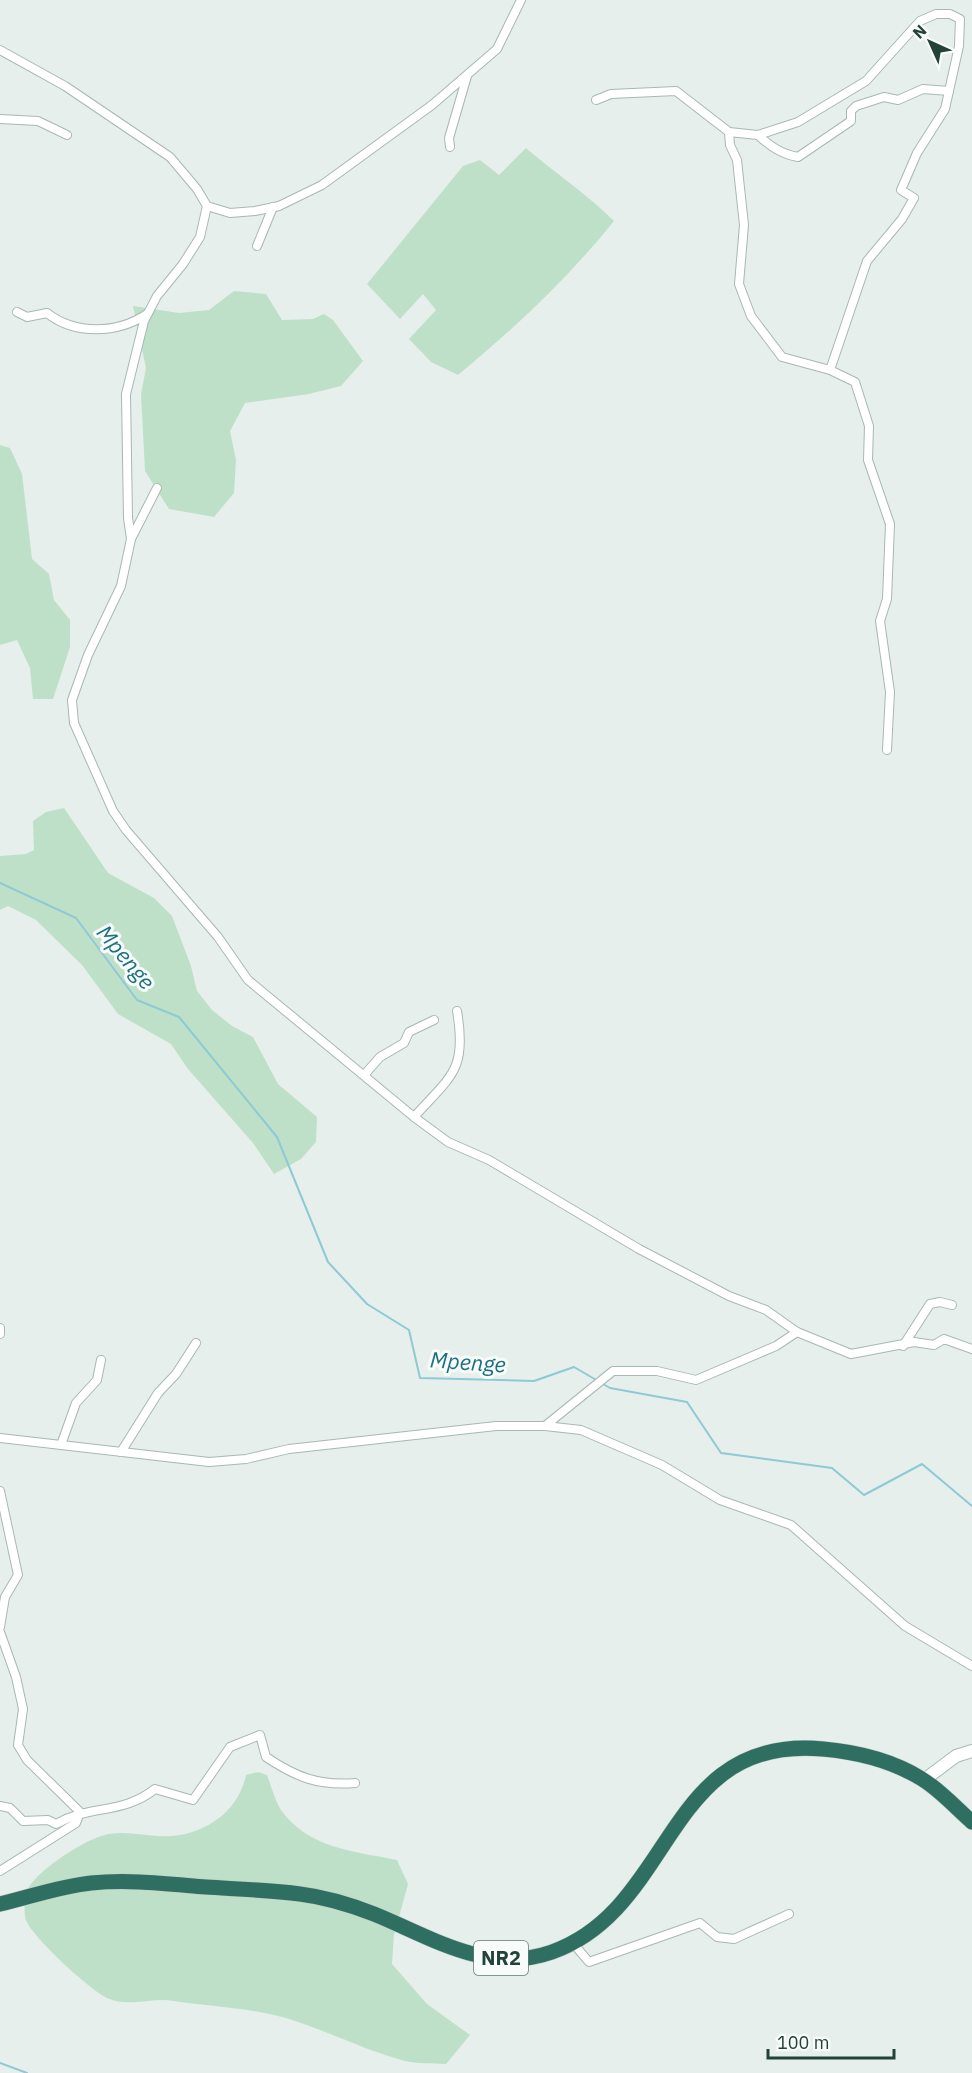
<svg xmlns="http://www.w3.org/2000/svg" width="972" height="2073" viewBox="0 0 972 2073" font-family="'IBM Plex Sans',sans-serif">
<rect width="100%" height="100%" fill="#e6efeb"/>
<g fill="#bfe0c8">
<path d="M526 148C555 173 587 194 614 221 569 277 514 329 458 375L431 362 409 339 436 310 423 294 400 319 367 284 463 166 480 160 499 175Z"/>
<polygon points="234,291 266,294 282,320 313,319 324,314 333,320 363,361 341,386 309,394 245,403 230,431 236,460 234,493 214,517 169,509 145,471 141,394 146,368 133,306 179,313 209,310"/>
<polygon points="0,445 10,448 22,474 32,559 49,574 54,600 70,620 70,647 53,699 33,699 30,668 17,640 0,645"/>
<polygon points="64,808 108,873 154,898 172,916 191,966 197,991 212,1010 232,1026 253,1037 278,1084 317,1117 316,1142 301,1159 274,1174 253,1143 188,1069 171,1044 118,1014 82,965 36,920 8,906 0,910 0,856 26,854 34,850 33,821 46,812"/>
<path d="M258 1772 267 1775C271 1786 275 1800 281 1810 309 1849 354 1851 397 1860L408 1884 394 1935 392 1964 427 2004 470 2035 446 2064C433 2063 418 2064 405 2061 367 2051 332 2033 295 2021 257 2008 214 2007 174 2001 152 1997 129 2008 107 1998 90 1990 32 1937 26 1920 24 1915 24 1898 26 1893 33 1872 88 1837 109 1834 126 1831 141 1835 158 1836 198 1839 238 1815 246 1775Z"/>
</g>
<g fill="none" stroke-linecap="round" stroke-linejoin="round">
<g stroke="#8ec9d4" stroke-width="2">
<polyline points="0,883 76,918 137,1000 179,1017 277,1137 328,1262 367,1304 409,1330 420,1378 534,1381 574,1367 598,1381"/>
<polyline points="603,1384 610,1388 687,1402 721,1453 832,1468 864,1495 922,1464 972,1506"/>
<polyline points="0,2063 27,2073"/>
</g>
<g stroke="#a8b8b2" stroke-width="10">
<g id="street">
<polyline points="0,50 65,86 170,157 197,189 207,206 200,237 183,264 157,296 144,321 126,394 128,518 131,539 121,586 88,655 72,700 74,723 113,811 126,830 218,937 248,980 414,1117 448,1142 489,1160 639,1249 729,1296 766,1310 797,1332 851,1354 914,1342 934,1345 944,1339 972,1349"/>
<polyline points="596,100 611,94 676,91 729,132 730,145 737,160 744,225 739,284 751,316 782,357 830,370 855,382 869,426 868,460 890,524 887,599 880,621 890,692 887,750"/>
<polyline points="0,119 38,121 67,135"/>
<polyline points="729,132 758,135 798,122 866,81 920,21 936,14 950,14 960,19 959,46 945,109 917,153 901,190 914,198 902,219 867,261 830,370"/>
<path d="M758 135C770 146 781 154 798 157L851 121V111L856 106 884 97 898 100 923 89 949 91"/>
<polyline points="450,147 449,138 467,76"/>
<polyline points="207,206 230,213 255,211 279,206 322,185 432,105 497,49 521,0"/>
<polyline points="257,246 273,207"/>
<path d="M17 312 27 317 47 313C75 335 117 334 147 314"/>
<polyline points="131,539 157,488"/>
<polyline points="365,1074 380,1057 404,1043 409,1032 434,1020"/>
<path d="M414 1117C452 1075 467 1070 457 1011"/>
<polyline points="0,1328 0,1334"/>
<polyline points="903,1346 930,1304 940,1302 952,1305"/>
<polyline points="545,1426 613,1371 657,1371 696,1380 776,1346 797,1332"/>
<polyline points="0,1438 209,1462 246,1459 289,1449 496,1426 545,1426 581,1430 662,1465 720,1500 791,1525 905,1626 972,1666"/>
<polyline points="61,1445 76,1403 97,1380 101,1360"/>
<polyline points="121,1452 158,1393 176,1374 196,1343"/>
<polyline points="0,1491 18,1575 5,1597 0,1627"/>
<polyline points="0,1632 16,1677 23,1709 18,1745 27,1760 80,1812 76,1823 0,1871"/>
<path d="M0 1806 10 1808 23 1821 48 1820 56 1824C91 1804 122 1815 155 1789L193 1800 230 1747 260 1735 266 1757C296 1777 318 1786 355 1783"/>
<polyline points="572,1942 589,1962 700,1923 717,1937 734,1939 789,1914"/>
</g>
</g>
<g stroke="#a4bbb3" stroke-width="14">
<polyline id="secondary" points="924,1780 956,1756 972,1751"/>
</g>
<g stroke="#c2cac8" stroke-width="16">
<path id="highway" d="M0 1904C30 1897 61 1886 91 1883 129 1879 169 1884 206 1887 237 1889 269 1890 300 1894 324 1897 351 1905 374 1914 431 1937 487 1975 552 1952 676 1908 664 1734 823 1749 857 1752 893 1761 922 1779 940 1790 956 1808 972 1822"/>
</g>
<use href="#street" stroke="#fff" stroke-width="8"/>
<use href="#secondary" stroke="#fff" stroke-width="12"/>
<use href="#highway" stroke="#2f6f62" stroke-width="15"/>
</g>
<g text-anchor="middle" stroke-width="6" stroke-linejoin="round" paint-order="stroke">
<rect fill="#f7fbf9" stroke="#637a73" stroke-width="1.5" x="474" y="1941" width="54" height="34" rx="4.5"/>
<g font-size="20" font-weight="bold" fill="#24423a">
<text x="501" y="1965">NR2</text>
</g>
<g font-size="22" font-style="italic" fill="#1c6f80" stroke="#f7fbf9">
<text transform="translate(126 957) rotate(50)" y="8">Mpenge</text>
<text transform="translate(468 1362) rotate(4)" y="8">Mpenge</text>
</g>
</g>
<g transform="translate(930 42) rotate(315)" stroke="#f7fbf9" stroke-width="4.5" paint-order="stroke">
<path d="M0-4.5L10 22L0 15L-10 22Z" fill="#24423a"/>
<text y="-9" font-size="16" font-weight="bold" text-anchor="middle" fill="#24423a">N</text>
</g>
<path d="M768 2049v9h126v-9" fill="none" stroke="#24423a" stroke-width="3"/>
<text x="777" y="2049" font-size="18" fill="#24423a" stroke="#f7fbf9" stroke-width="4.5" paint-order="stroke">100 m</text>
</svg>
